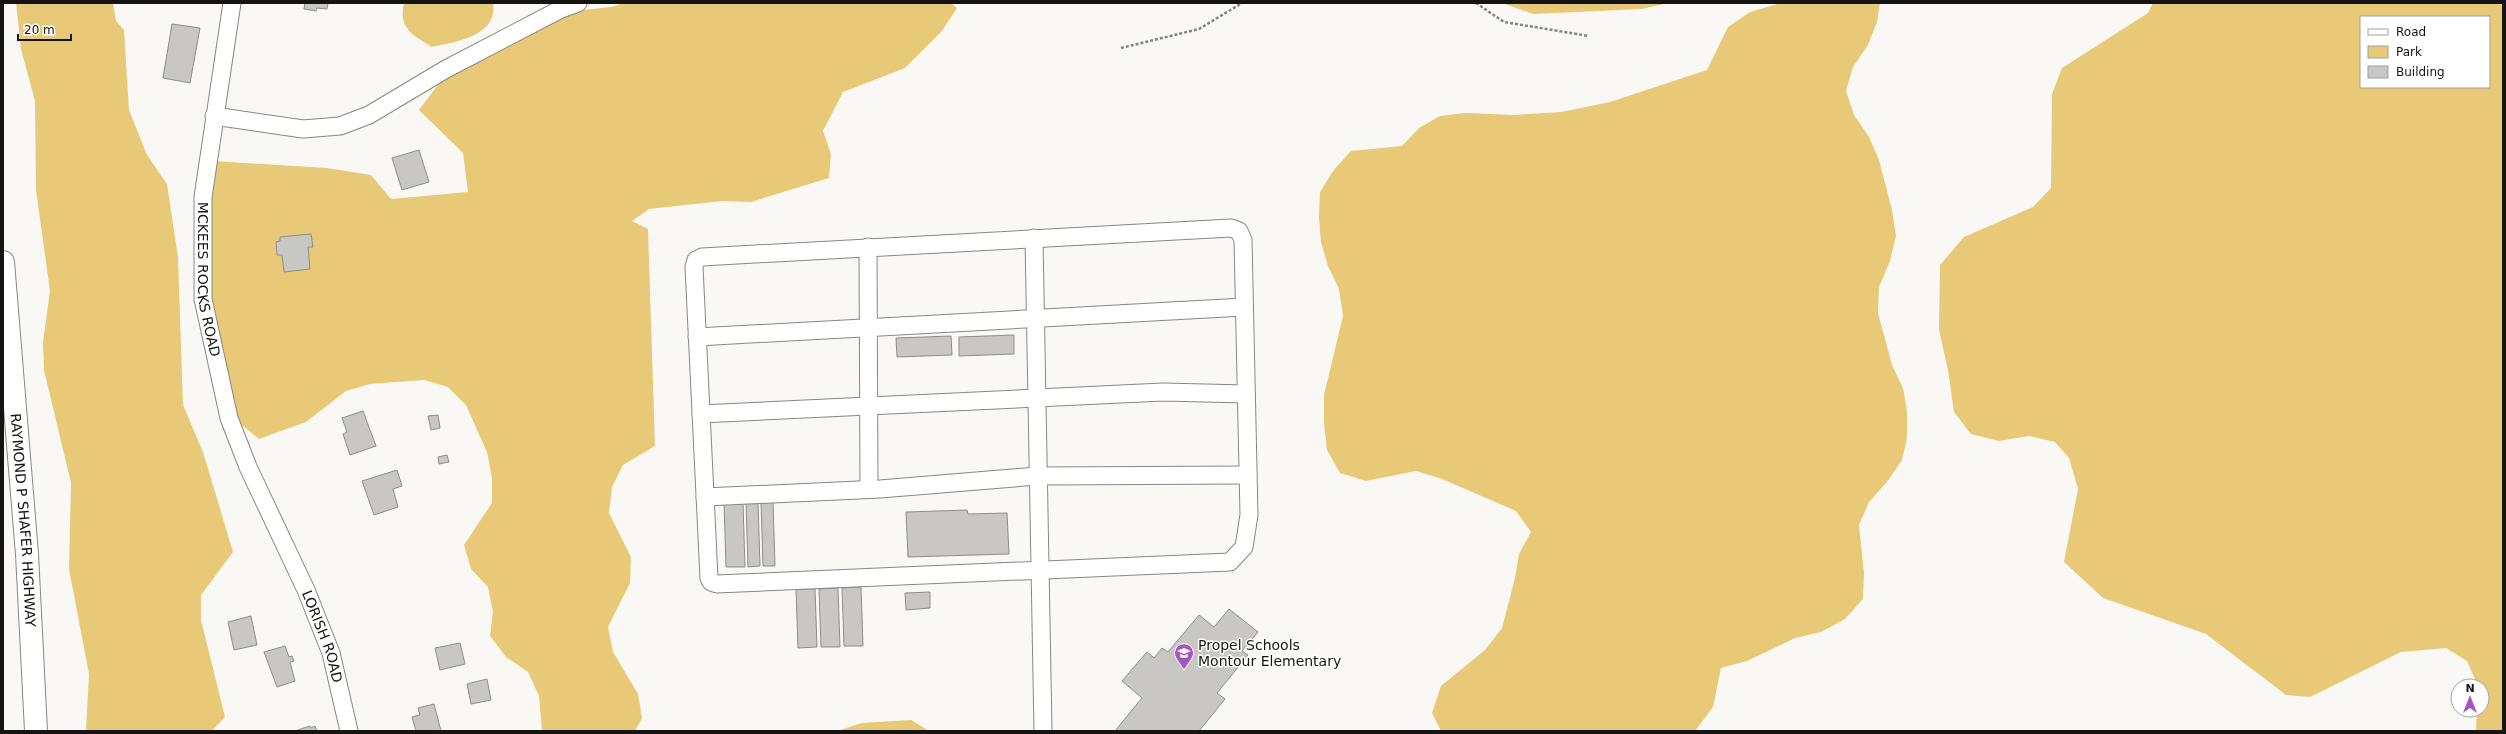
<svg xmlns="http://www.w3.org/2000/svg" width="2506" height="734" viewBox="0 0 2506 734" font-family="'DejaVu Sans',sans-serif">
<rect width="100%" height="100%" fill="#f9f8f4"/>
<g fill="#e8c977" fill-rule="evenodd">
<polygon points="16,3 113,3 116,21 124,30 129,110 147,155 167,184 178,257 183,405 203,452 233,552 201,595 201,620 225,717 212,731 86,731 89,674 69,569 71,483 44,370 43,342 50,291 36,190 35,101 21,49"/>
<path d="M404 3H493C499 36 455 42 432 47 413 35 398 29 404 3Z"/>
<polygon points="625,3 951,3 957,8 942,31 905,68 843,92 823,131 831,154 829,178 751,202 722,201 649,209 632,221 648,229 655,446 623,465 612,487 609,513 631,557 630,583 608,627 613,652 638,694 642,718 635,731 542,731 539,696 528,672 506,657 490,636 493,612 488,587 471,569 464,545 492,503 492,478 487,452 466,405 448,387 424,380 370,384 346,391 306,422 259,439 233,418 207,299 212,161 327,168 371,175 391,199 468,192 463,153 419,110 447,73 565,12 611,7"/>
<polygon points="1502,3 1668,3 1642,9 1533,14"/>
<polygon points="1781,3 1880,3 1877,22 1868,45 1853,67 1846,91 1854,115 1869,137 1879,160 1892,210 1896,236 1890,261 1879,287 1878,313 1892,365 1903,388 1907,411 1907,438 1902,460 1887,482 1869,502 1859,525 1864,573 1863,599 1845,619 1821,632 1795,638 1747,661 1721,668 1713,707 1695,731 1441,731 1432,713 1441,686 1485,650 1502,628 1515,578 1519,554 1531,532 1516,511 1442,479 1416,471 1366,481 1340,473 1327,450 1324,423 1324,395 1343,316 1339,289 1328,266 1321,242 1319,218 1320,192 1333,171 1351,151 1402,146 1419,128 1440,116 1465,113 1514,115 1561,112 1610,102 1707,70 1728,27 1750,12"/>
<path d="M2153 3H2503V731H2476L2477 710H2482V686H2478L2467 661 2446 648 2401 652 2310 697 2286 695 2206 634 2103 598 2064 562 2078 489 2069 458 2055 442 2029 436 1999 441 1971 434 1954 412 1948 370 1939 330 1940 265 1964 237 2033 207 2051 188 2052 94 2062 68 2148 13ZM2361 17H2489V87H2361Z"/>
<polygon points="911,720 929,731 837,731 862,723"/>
</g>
<g fill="#c8c7c3" stroke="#8f8d8a">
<polygon points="305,3 328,3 327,9 317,8 316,11 304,9"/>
<polygon points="172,24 200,28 190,83 163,78"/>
<polygon points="419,150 429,182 402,190 392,158"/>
<polygon points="311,234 313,247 308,247 310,269 284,272 282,255 277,255 276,242 280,241 280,237"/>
<polygon points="1014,335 1014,354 959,356 959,337"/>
<polygon points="951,336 952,355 897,357 896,338"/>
<polygon points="363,411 376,446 350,455 343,434 347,432 342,418"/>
<polygon points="438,415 440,428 431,430 428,416"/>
<polygon points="447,455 449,462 439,464 438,457"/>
<polygon points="397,470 402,486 393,489 398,507 374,515 362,481"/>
<polygon points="773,501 775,566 763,566 761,502"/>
<polygon points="724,502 743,502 745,567 726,567"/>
<polygon points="746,502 758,502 760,566 748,567"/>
<polygon points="967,510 968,514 1007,513 1009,554 908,557 906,512"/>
<polygon points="861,587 863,646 844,646 842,588"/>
<polygon points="838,588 840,647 821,647 819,589"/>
<polygon points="796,589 815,589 817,647 798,648"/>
<polygon points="930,592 930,608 906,610 905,593"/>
<polygon points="1229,609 1258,632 1242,651 1248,655 1217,693 1225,699 1199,731 1115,731 1142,698 1122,681 1147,652 1154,658 1162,648 1168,652 1199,615 1214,627"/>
<polygon points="251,616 257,645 234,650 228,622"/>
<polygon points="460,643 465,664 440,670 435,648"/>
<polygon points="285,646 289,657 292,656 294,661 290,662 295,681 277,687 264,652"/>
<polygon points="487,679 491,700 471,704 467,684"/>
<polygon points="434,704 441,731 416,731 412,717 420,715 418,708"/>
<polygon points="310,726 311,728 315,726 317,731 295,731"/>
</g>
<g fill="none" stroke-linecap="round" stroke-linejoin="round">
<g stroke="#888783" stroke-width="19">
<g id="minor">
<path id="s1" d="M232 3 203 197V299L229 418 248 467 306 590 331 653 349 731"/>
<polyline points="214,116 303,129 340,126 369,115 446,69 561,9 578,3"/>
<polygon points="1231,228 1239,231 1243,240 1249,515 1244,547 1230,562 717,584 711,582 709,578 694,267 696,260 702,257"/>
<polyline points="1034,238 1043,731"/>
<polyline points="868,247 869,489"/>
<polyline points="697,337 1244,307"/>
<polyline points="701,414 1163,392 1246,394"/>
<polyline points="705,497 880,489 1038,476 1248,475"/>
</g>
</g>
<g stroke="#888783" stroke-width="24">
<g id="highway">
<path id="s2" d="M3 262 27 554 36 731"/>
</g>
</g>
<g stroke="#838380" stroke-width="2.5" stroke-dasharray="3 2" stroke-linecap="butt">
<polyline points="1476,3 1504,22 1589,36"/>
<polyline points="1121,48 1199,29 1242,3"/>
</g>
<use href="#minor" stroke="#fff" stroke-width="17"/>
<use href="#highway" stroke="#fff" stroke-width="22"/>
</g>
<defs>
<g id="school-pin" transform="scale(1)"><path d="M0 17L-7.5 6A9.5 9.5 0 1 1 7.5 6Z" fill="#a853c2" stroke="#fff"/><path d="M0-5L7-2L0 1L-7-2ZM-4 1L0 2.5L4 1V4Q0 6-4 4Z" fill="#fff"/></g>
</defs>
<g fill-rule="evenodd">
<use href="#school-pin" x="1184" y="653"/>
</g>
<g text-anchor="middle" stroke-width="3" stroke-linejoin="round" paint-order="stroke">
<g font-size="14" fill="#141412" stroke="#fff">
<text dy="5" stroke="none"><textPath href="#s1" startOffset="279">MCKEES ROCKS ROAD</textPath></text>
<text dy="5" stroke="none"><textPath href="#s2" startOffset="259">RAYMOND P SHAFER HIGHWAY</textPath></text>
<text dy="5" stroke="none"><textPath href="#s1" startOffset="658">LORISH ROAD</textPath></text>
</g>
<g font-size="14" fill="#141412" stroke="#fff" text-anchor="start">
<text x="1198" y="650">Propel Schools<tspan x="1198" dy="16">Montour Elementary</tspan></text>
</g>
</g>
<rect width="2506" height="734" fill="none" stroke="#141412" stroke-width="8"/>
<rect x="2360" y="16" width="130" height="72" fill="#ffffff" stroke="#a1a1a0"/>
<rect x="2368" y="29" width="20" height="6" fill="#ffffff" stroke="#a1a1a0"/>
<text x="2396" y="36" font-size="12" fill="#141412">Road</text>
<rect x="2368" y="46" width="20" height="12" fill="#e8c977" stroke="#a1a1a0"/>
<text x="2396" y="56" font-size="12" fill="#141412">Park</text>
<rect x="2368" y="66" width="20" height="12" fill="#c8c7c3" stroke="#a1a1a0"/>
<text x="2396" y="76" font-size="12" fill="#141412">Building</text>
<g transform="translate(2470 698)"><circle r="19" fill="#ffffff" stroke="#a1a1a0"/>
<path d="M0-3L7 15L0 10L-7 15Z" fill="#a853c2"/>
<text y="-6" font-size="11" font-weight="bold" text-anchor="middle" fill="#141412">N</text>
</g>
<path d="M18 34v6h53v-6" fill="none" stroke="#141412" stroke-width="2"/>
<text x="24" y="34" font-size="12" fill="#141412" stroke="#ffffff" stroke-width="3" paint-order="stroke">20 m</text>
</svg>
